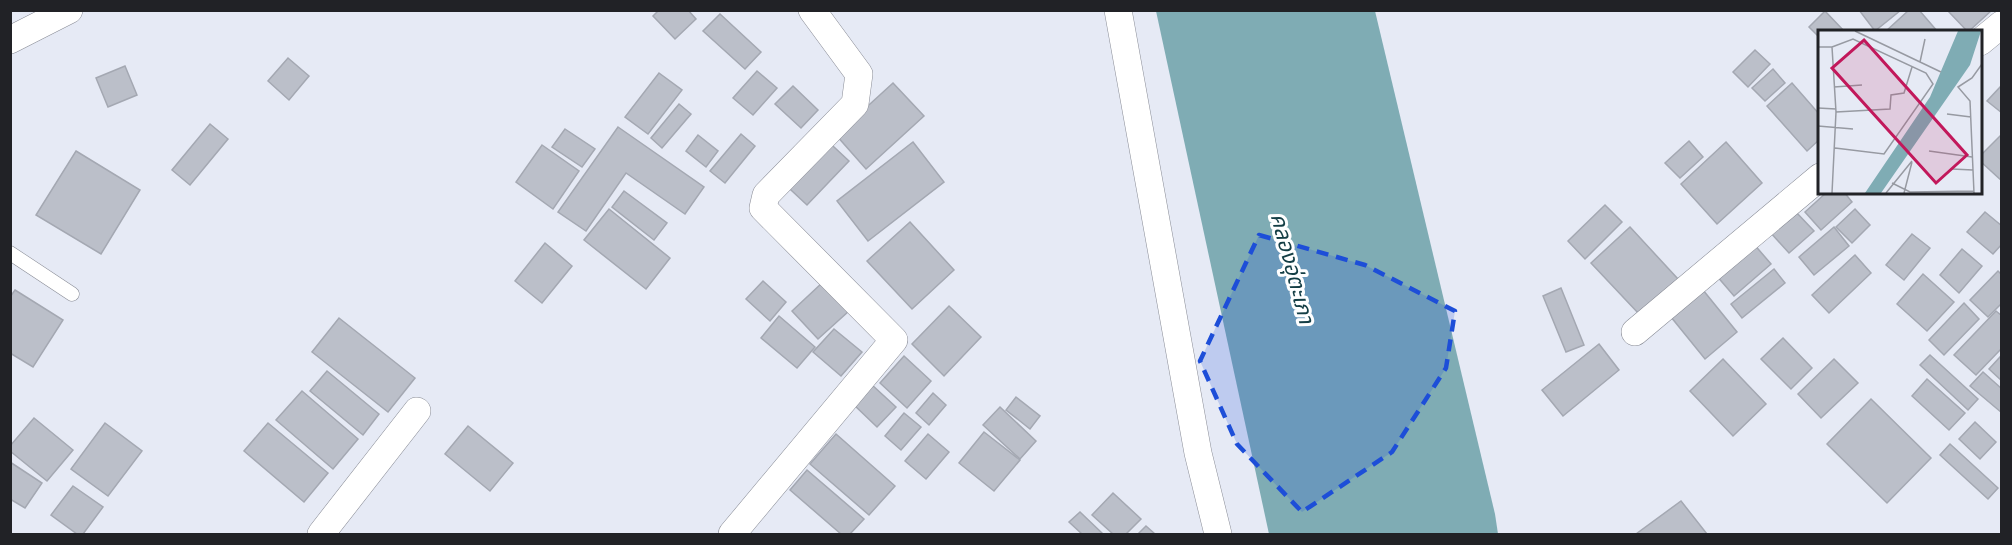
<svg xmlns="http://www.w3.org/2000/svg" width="2012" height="545" viewBox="0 0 2012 545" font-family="Arial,'Noto Sans Thai',sans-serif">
<rect width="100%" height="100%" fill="#e6eaf5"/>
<polygon fill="#7facb4" points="1156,11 1375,11 1495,514 1498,534 1269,534"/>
<g fill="#bbbfc9" stroke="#a4a8b2" stroke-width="1.5">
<polygon points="659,10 688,10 696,19 675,39 653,16"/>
<polygon points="1859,10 1901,10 1875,31"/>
<polygon points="1909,10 1919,10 1938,32 1885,32"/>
<polygon points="1951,10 1992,10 1968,32 1949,12"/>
<polygon points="1825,11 1845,32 1820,32 1820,38 1809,27"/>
<polygon points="720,14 761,52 745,69 703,31"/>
<polygon points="1755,50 1770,64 1748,87 1733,72"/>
<polygon points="288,58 309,76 289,100 268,81"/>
<polygon points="125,66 137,95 108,107 96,78"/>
<polygon points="1773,69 1785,83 1765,101 1752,88"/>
<polygon points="757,71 777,88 753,115 733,98"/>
<polygon points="659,73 682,90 648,134 625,117"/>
<polygon points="893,83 924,116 866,169 836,135"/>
<polygon points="1792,83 1820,115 1820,139 1807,151 1767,106"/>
<polygon points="2002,85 2002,113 1987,101"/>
<polygon points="793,86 818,110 801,128 775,104"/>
<polygon points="679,104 691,114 662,148 651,138"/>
<polygon points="210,124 228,139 190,185 172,170"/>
<polygon points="618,127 704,187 685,214 626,173 586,231 558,212"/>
<polygon points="565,129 595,149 582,167 552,147"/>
<polygon points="819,133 849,161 807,205 777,177"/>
<polygon points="741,134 755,146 725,183 710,171"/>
<polygon points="698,135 718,151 706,167 686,151"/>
<polygon points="2000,136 2002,138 2002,181 1980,161 1980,156"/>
<polygon points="1689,141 1703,157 1680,178 1665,163"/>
<polygon points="913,142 944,182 868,241 837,201"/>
<polygon points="1726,142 1762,183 1717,224 1681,184"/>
<polygon points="542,145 579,171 553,209 516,182"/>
<polygon points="76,151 140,190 101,254 36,215"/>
<polygon points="624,191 667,223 654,240 612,207"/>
<polygon points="1827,192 1844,192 1852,202 1821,230 1805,212"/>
<polygon points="1605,205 1622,222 1585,259 1568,241"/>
<polygon points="609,209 670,258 646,289 584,240"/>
<polygon points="1855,209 1870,225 1852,243 1836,227"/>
<polygon points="1795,211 1814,231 1789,253 1770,232"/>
<polygon points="1985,212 2002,226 2002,244 1993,254 1967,232"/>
<polygon points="910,222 954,270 912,309 867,261"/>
<polygon points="1630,227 1678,279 1639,314 1591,263"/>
<polygon points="1834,227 1849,246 1814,275 1799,257"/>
<polygon points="1912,234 1930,248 1904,280 1886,265"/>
<polygon points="545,243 572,266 542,303 515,281"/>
<polygon points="1753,243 1771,264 1734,296 1716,275"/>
<polygon points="1962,249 1982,266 1959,293 1940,275"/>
<polygon points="1855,255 1871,273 1829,313 1812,295"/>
<polygon points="1774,269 1785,283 1742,318 1731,304"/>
<polygon points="1998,271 2002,275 2002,303 1988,317 1970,300"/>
<polygon points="1923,274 1954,302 1927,331 1897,304"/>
<polygon points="763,281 786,302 770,321 746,299"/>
<polygon points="823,282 849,311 818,339 792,311"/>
<polygon points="1561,288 1584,345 1566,352 1543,296"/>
<polygon points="15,290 63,320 33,367 10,353 10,297"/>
<polygon points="1703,290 1737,332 1705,359 1671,317"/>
<polygon points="1964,303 1979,319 1944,355 1929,340"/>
<polygon points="949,306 981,337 944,376 912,344"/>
<polygon points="1996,311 2002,316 2002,348 1976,375 1954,355"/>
<polygon points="779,316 815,347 797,368 761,338"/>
<polygon points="339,318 415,378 388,412 312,352"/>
<polygon points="834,329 862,352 841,376 813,352"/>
<polygon points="1783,338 1812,368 1791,389 1761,359"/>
<polygon points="1599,344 1619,370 1563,416 1542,390"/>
<polygon points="1930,355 1978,399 1968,410 1920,365"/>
<polygon points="904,356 931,381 907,408 880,383"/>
<polygon points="2000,357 2002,358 2002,381 1989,369"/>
<polygon points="1723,359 1766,404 1733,436 1690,391"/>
<polygon points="1834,359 1858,383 1821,418 1798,394"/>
<polygon points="327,371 379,414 363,435 310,391"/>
<polygon points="1983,372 2002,389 2002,413 1970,386"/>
<polygon points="1927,379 1965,413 1949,430 1912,396"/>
<polygon points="871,384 896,407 877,427 853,404"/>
<polygon points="302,391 358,439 333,469 276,420"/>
<polygon points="933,393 946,405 929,425 916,413"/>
<polygon points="1016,397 1040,416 1030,429 1006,410"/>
<polygon points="1871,399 1931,458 1887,503 1827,444"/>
<polygon points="1000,407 1036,441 1020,459 983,425"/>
<polygon points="904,413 921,427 901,450 885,436"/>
<polygon points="34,418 73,450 47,481 10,451 10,446"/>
<polygon points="1975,422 1996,442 1980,459 1959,439"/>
<polygon points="105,423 142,451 108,496 71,469"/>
<polygon points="268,423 328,473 304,502 244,451"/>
<polygon points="468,426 513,463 490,491 445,454"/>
<polygon points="984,432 1020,460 994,491 959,463"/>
<polygon points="836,434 895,486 869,515 810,464"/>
<polygon points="928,434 949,452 926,479 905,461"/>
<polygon points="1950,444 1998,488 1988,499 1940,455"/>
<polygon points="10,462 42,483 25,508 10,499"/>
<polygon points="807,470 864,519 850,534 841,534 790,490"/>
<polygon points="73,486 103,507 83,534 77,534 51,515"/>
<polygon points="1113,493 1141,519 1126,534 1113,534 1092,515"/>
<polygon points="1681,501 1707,534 1636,534"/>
<polygon points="1080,512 1103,534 1082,534 1069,522"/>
<polygon points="1146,526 1155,534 1138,534"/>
</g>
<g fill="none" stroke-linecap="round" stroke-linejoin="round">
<g stroke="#888b95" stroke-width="15">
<polyline id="service" points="10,253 72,294"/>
</g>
<g stroke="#888b95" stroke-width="28">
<g id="minor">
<polyline points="1118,10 1198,453 1218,534"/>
<polyline points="10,40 69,10"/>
<polyline points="1980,42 2002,24"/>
<polyline points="1635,332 1820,177"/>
<polyline points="321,534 417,411"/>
<polyline points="732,534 894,340 763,208 766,195 855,104 859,74 812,10"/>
</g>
</g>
<use href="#service" stroke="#fff" stroke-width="14"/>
<use href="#minor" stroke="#fff" stroke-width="27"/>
</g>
<path fill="#1d4ed8" fill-opacity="0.2" stroke="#1d4ed8" stroke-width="4.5" stroke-dasharray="12 8" stroke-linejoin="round" d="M1259 235 1365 265 1455 311 1446 368 1392 452 1302 512 1237 444 1200 361Z"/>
<g text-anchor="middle" stroke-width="6" stroke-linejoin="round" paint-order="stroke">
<g font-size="22" font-style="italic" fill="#143e45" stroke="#fff">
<text transform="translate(1293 268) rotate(75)" y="8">คลองอุ่ตะเภา</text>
</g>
</g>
<g transform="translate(1818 30)">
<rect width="164" height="164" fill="#e6eaf5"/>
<path d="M140 1H163L152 35 63 163H47L112 67Z" fill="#7facb4"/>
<path fill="none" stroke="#979aa2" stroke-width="1.5" d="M37 1 123 42M0 17H14L18 82 14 163M14 17 35 9 108 43 115 54 66 124 17 118M102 32 107 9M16 57 44 55M0 78 18 79M18 82 72 79 73 65 86 63 94 37M129 84 153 87M0 96 35 99M111 121 154 127M134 139 155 140M74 153 92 162 156 161M68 163 94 131M86 163 94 132M156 163 152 71 140 57 154 48 164 34"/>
<path fill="#c2185b" fill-opacity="0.15" stroke="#c2185b" stroke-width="3" d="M46 10 149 125 118 153 14 38Z"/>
<rect width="164" height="164" fill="none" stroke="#212226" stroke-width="3"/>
</g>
<rect width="2012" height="545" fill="none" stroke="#212226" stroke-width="24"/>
</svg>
